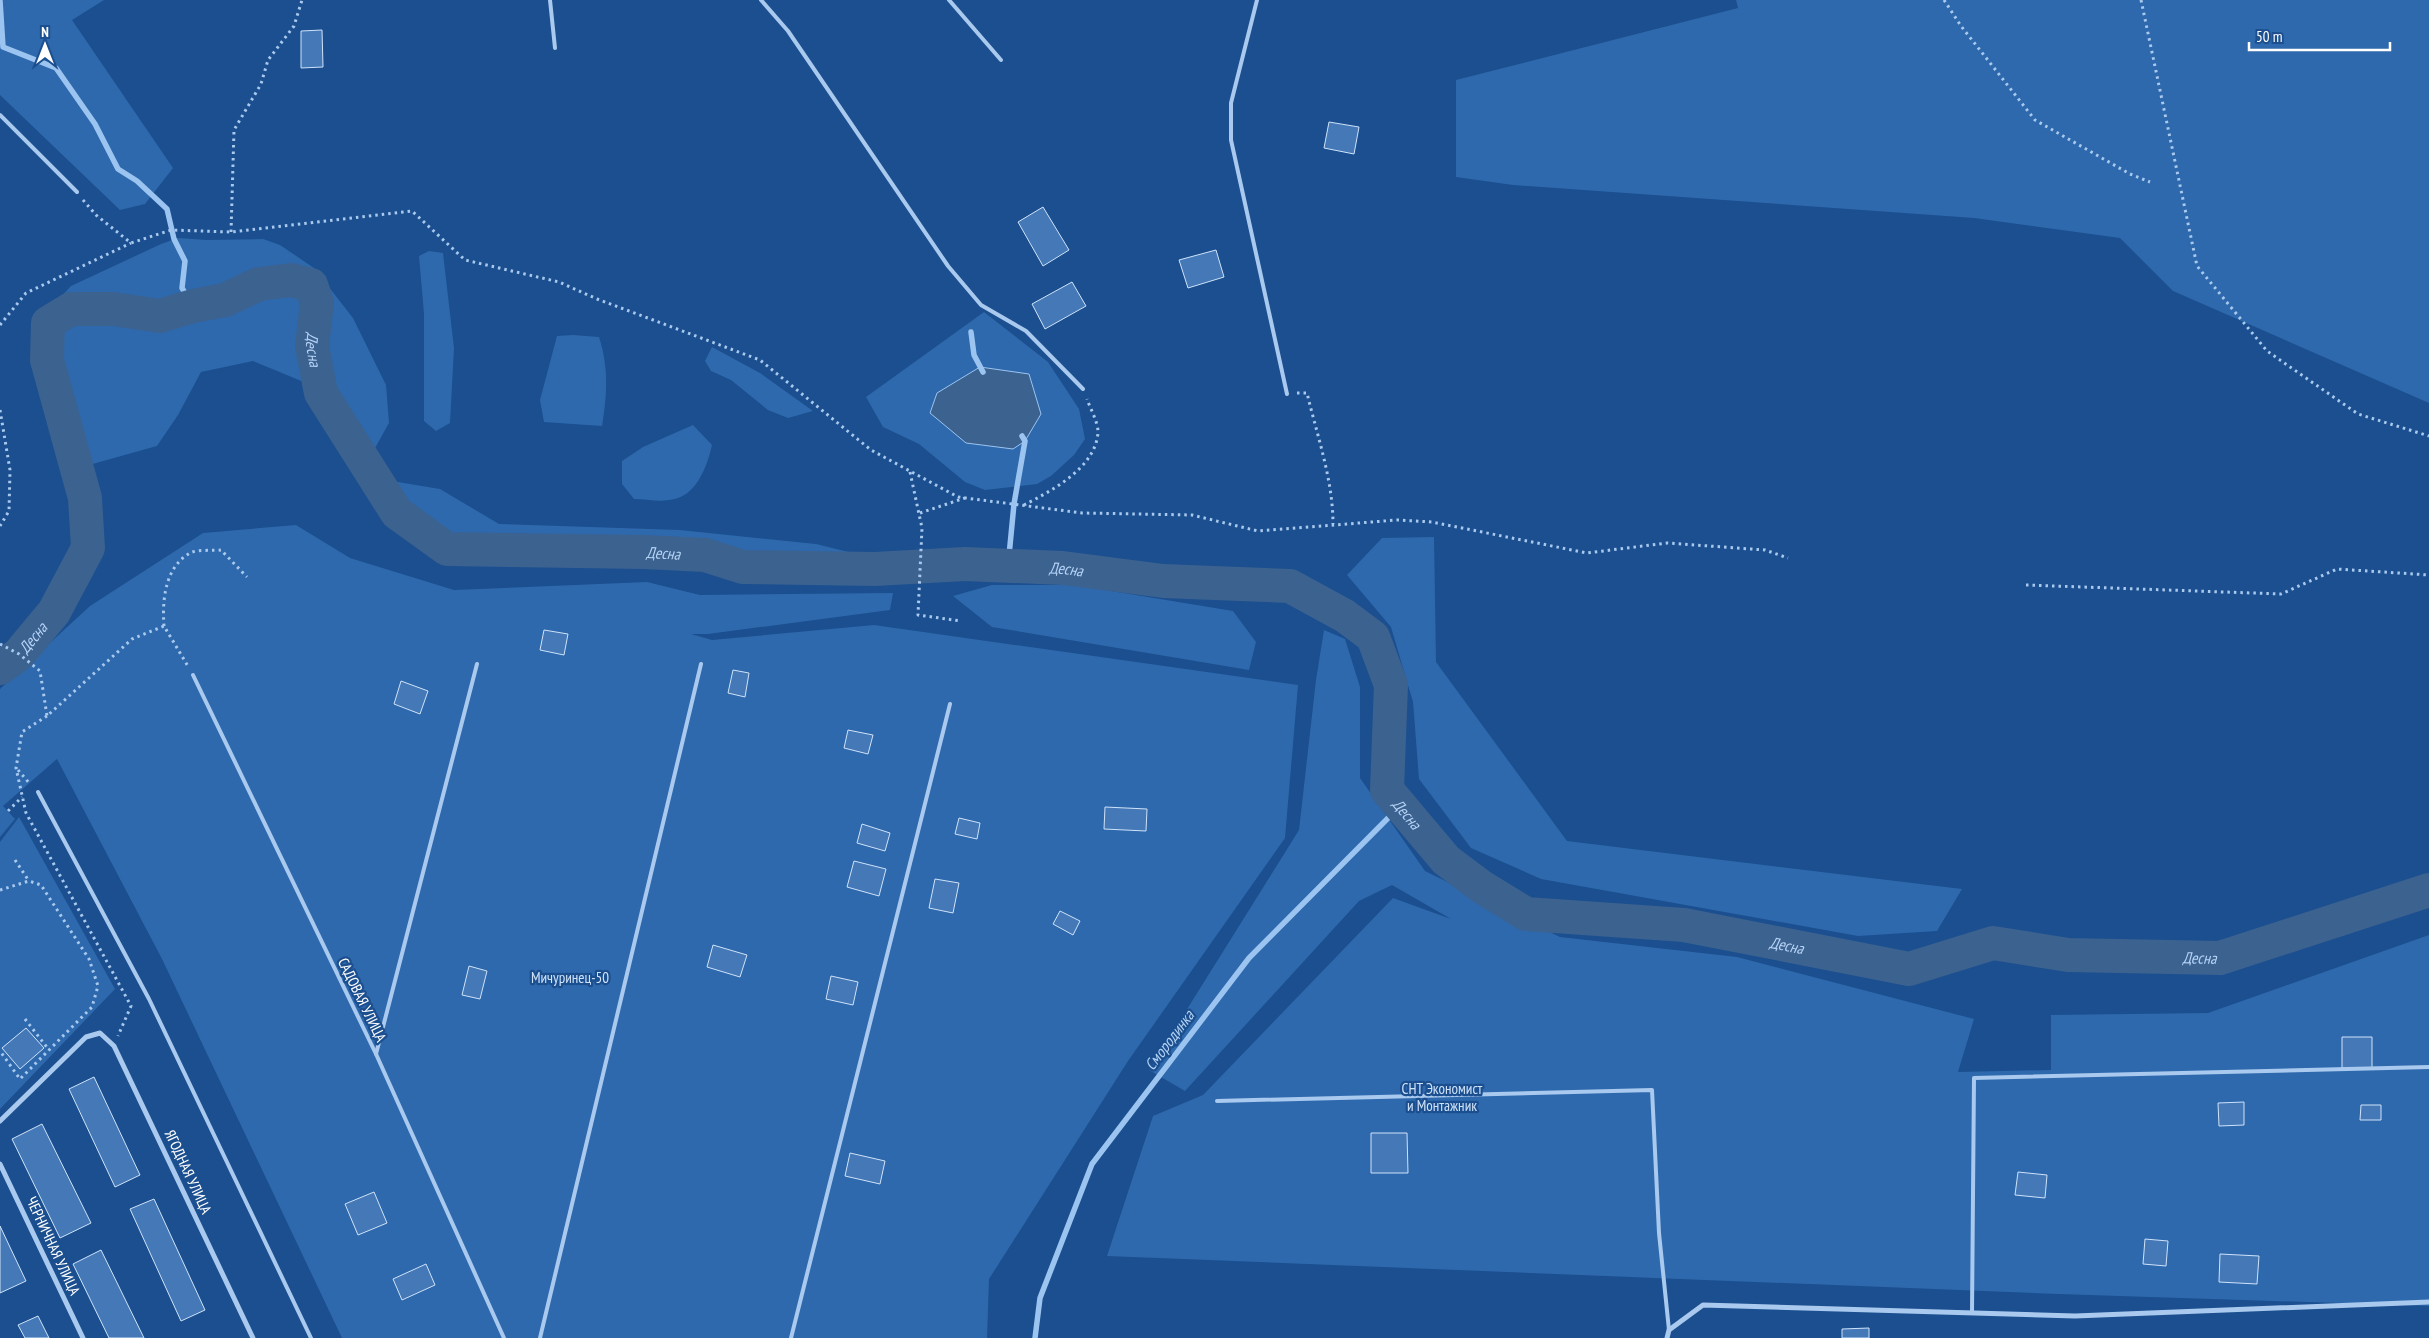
<svg xmlns="http://www.w3.org/2000/svg" width="2429" height="1338" viewBox="0 0 2429 1338" font-family="'PT Sans Narrow',sans-serif">
<rect width="100%" height="100%" fill="#1b4f8f"/>
<g fill="#2e69ad">
<polygon points="0,0 104,0 72,20 173,168 145,204 120,210 0,95"/>
<polygon points="1736,0 2429,0 2429,403 2173,291 2120,238 1974,218 1513,185 1456,177 1456,80 1738,8"/>
<polygon points="178,238 207,240 263,239 280,245 314,268 353,318 386,385 389,423 370,457 328,392 253,361 201,372 178,415 157,446 89,465 55,361 50,327 52,306 71,286 161,244"/>
<polygon points="429,251 443,253 454,348 450,423 436,431 424,421 424,314 419,256"/>
<polygon points="984,312 1048,362 1079,409 1085,439 1074,455 1051,476 1037,484 985,490 965,482 919,444 883,427 866,397"/>
<path d="M573 335 599 337C609 368 607 395 602 426L544 422 540 400 557 336Z"/>
<polygon points="712,347 760,373 813,411 788,418 768,410 731,380 711,371 705,361"/>
<path d="M693 425 712 445C707 467 696 498 669 500 658 502 645 499 634 499L622 484V461L643 447Z"/>
<polygon points="392,481 440,489 499,524 680,530 816,544 873,558 882,576 832,576 743,560 703,549 449,545 404,512 392,495"/>
<polygon points="296,525 350,558 454,590 647,582 700,595 893,593 890,610 708,634 691,634 712,640 874,625 1298,685 1285,838 1128,1061 989,1279 987,1338 342,1338 162,959 57,759 3,806 15,819 0,837 0,689 90,606 203,533"/>
<polygon points="1434,537 1436,662 1567,841 1962,889 1937,931 1858,936 1541,879 1471,848 1419,779 1413,702 1391,627 1347,575 1382,538"/>
<polygon points="992,585 1075,585 1233,611 1256,642 1249,670 992,627 953,596"/>
<polygon points="1324,630 1345,639 1360,687 1360,778 1425,871 1560,937 1737,957 1974,1019 1958,1072 2051,1070 2051,1015 2208,1013 2429,935 2429,1306 2058,1294 1107,1256 1153,1116 1203,1095 1393,898 1451,919 1392,885 1359,901 1185,1091 1149,1070 1299,830 1316,680"/>
<polygon points="19,817 115,989 0,1109 0,842"/>
</g>
<polygon fill="#3c6290" stroke="#9cc4f0" points="980,367 1029,374 1041,414 1025,441 1013,449 966,443 930,413 937,393"/>
<g fill="none" stroke-linecap="round" stroke-linejoin="round">
<g stroke="#9cc4f0" stroke-width="5.5">
<polyline points="0,1 3,47 56,68 95,124 118,169 137,181 167,209 174,239 185,261 182,288 193,306"/>
<polyline points="971,332 974,355 983,372"/>
<polyline points="1008,566 1014,504 1025,441 1022,436"/>
<polyline points="1035,1338 1040,1298 1092,1164 1249,958 1400,806"/>
</g>
<path stroke="#3c6290" stroke-width="34" id="s1" d="M0 668 19 654 54 612 88 548 85 498 47 360 48 323 71 309H113L160 316 193 306 225 300 259 284 291 280 311 285 317 303 312 346 321 393 397 513 447 549 644 552 705 555 743 567 875 569 965 564 1063 568 1163 581 1290 586 1345 616 1373 637 1391 685 1387 790 1446 860 1482 887 1526 914 1684 925 1909 969 1993 943 2068 955 2220 958 2429 890"/>
</g>
<g fill="#4478b7" stroke="#cfe3fa">
<polygon points="322,30 323,67 301,68 301,31"/>
<polygon points="1329,122 1359,127 1354,154 1324,148"/>
<polygon points="1043,207 1069,250 1043,266 1018,222"/>
<polygon points="1216,250 1224,277 1188,288 1179,260"/>
<polygon points="1072,282 1086,306 1045,329 1032,304"/>
<polygon points="544,630 568,634 564,655 540,650"/>
<polygon points="733,670 749,673 745,697 728,693"/>
<polygon points="401,681 428,691 420,714 394,704"/>
<polygon points="848,730 873,735 868,754 844,748"/>
<polygon points="1105,807 1147,809 1146,831 1104,829"/>
<polygon points="959,818 980,823 977,839 955,834"/>
<polygon points="862,824 890,833 885,851 857,843"/>
<polygon points="854,861 886,869 879,896 847,887"/>
<polygon points="935,879 959,883 953,913 929,908"/>
<polygon points="1060,911 1080,921 1073,935 1053,924"/>
<polygon points="713,945 747,955 740,977 707,967"/>
<polygon points="469,966 487,971 480,999 462,995"/>
<polygon points="831,976 858,982 853,1005 826,999"/>
<polygon points="26,1028 44,1048 20,1069 2,1048"/>
<polygon points="2342,1037 2372,1037 2372,1069 2342,1068"/>
<polygon points="94,1077 140,1175 115,1187 69,1089"/>
<polygon points="2244,1102 2244,1125 2219,1126 2218,1103"/>
<polygon points="2361,1105 2381,1105 2381,1120 2360,1120"/>
<polygon points="42,1124 91,1223 60,1238 12,1139"/>
<polygon points="1371,1133 1407,1133 1408,1173 1371,1173"/>
<polygon points="850,1153 885,1161 880,1184 845,1176"/>
<polygon points="2018,1172 2047,1175 2045,1198 2015,1195"/>
<polygon points="374,1192 387,1223 358,1235 345,1204"/>
<polygon points="154,1199 205,1310 181,1321 130,1209"/>
<polygon points="0,1226 26,1281 0,1293"/>
<polygon points="2145,1239 2168,1241 2166,1266 2143,1264"/>
<polygon points="101,1250 144,1338 109,1338 73,1264"/>
<polygon points="2220,1254 2259,1256 2257,1284 2219,1282"/>
<polygon points="426,1264 435,1285 402,1300 393,1279"/>
<polygon points="38,1316 49,1338 25,1338 18,1325"/>
<polygon points="1869,1328 1869,1338 1842,1338 1842,1329"/>
</g>
<g fill="none" stroke-linecap="round" stroke-linejoin="round">
<g stroke="#a9c9ee" stroke-width="3" stroke-dasharray="2.5 4" stroke-linecap="butt">
<polyline points="1944,0 1961,26 2035,120 2130,174 2150,182"/>
<polyline points="2141,0 2197,266 2267,351 2358,414 2429,436"/>
<polyline points="83,200 96,215 131,243 171,230 231,232 412,211 465,260 559,282 597,299 760,360 871,450 958,497 1082,513 1192,515 1258,531 1397,520 1432,522 1587,553 1667,543 1765,550 1788,558"/>
<polyline points="231,232 234,130 261,84 268,60 294,26 302,0"/>
<polyline points="0,325 26,293 131,243"/>
<path d="M1297 393H1307C1317 435 1333 480 1333 524"/>
<polyline points="0,410 10,470 9,511 0,526"/>
<polyline points="910,472 922,528 918,615 961,621"/>
<path d="M1024 505C1051 491 1096 468 1098 432 1098 422 1090 408 1087 399"/>
<polyline points="920,513 965,498"/>
<polyline points="2026,585 2281,594 2337,569 2429,575"/>
<path d="M164 626C162 600 165 567 190 553 198 549 213 551 221 550L247 577"/>
<polyline points="0,644 19,654 40,671 47,716 132,639 164,626 189,668"/>
<polyline points="47,716 22,732 16,768 26,813 131,1006 118,1036"/>
<polyline points="18,770 30,784"/>
<polyline points="8,811 22,797"/>
<polyline points="15,860 29,881"/>
<polyline points="0,890 29,881 41,885 89,959 98,986 92,1007 20,1079 0,1051"/>
<polyline points="25,1019 49,1050"/>
</g>
<g stroke="#a9c9ee" stroke-width="4">
<polyline points="550,0 555,48"/>
<polyline points="761,0 788,31 948,266 981,305 1026,331 1083,389"/>
<polyline points="949,0 1001,60"/>
<polyline points="1257,0 1231,103 1231,140 1287,394"/>
<polyline points="0,115 77,192"/>
<polyline points="193,675 376,1054 504,1338"/>
<polyline points="38,792 149,999 311,1338"/>
<polyline points="376,1054 477,664"/>
<polyline points="1217,1101 1652,1090 1659,1233 1669,1330"/>
<polyline points="1972,1313 1974,1078 2429,1067"/>
<polyline points="540,1338 701,664"/>
<polyline points="791,1338 950,704"/>
</g>
<g stroke="#a9c9ee" stroke-width="5">
<polyline points="0,1121 86,1037 100,1033 114,1046 253,1338"/>
<polyline points="0,1164 83,1338"/>
<polyline points="1667,1338 1669,1330 1703,1305 2075,1316 2429,1302"/>
</g>
</g>
<g text-anchor="middle" stroke-width="4.5" stroke-linejoin="round" paint-order="stroke">
<g font-size="15" fill="#cfe3fa" stroke="#1b4f8f">
<text x="570" y="983">Мичуринец-50</text>
<text x="1442" y="1094">СНТ Экономист<tspan x="1442" dy="17">и Монтажник</tspan></text>
</g>
<g font-size="15" fill="#fff" stroke="#1b4f8f">
<text transform="translate(362 1000) rotate(64)" y="5">САДОВАЯ УЛИЦА</text>
<text transform="translate(188 1172) rotate(65)" y="5">ЯГОДНАЯ УЛИЦА</text>
<text transform="translate(53 1246) rotate(65)" y="5">ЧЕРНИЧНАЯ УЛИЦА</text>
</g>
<g font-size="16" font-style="italic" fill="#b5d3f5" stroke="#1b4f8f">
<text dy="6" stroke="none"><textPath href="#s1" startOffset="721">Десна</textPath></text>
<text dy="6" stroke="none"><textPath href="#s1" startOffset="1185">Десна</textPath></text>
<text dy="6" stroke="none"><textPath href="#s1" startOffset="1590">Десна</textPath></text>
<text dy="6" stroke="none"><textPath href="#s1" startOffset="45">Десна</textPath></text>
<text dy="6" stroke="none"><textPath href="#s1" startOffset="2100">Десна</textPath></text>
<text dy="6" stroke="none"><textPath href="#s1" startOffset="2520">Десна</textPath></text>
<text dy="6" stroke="none"><textPath href="#s1" startOffset="2940">Десна</textPath></text>
<text transform="translate(1169 1040) rotate(-53)" y="6">Смородинка</text>
</g>
</g>
<g transform="translate(45 45)" stroke="#1b4f8f" stroke-width="4" paint-order="stroke">
<path d="M0-4L9 19L0 12L-9 19Z" fill="#ffffff"/>
<text y="-8" font-size="14" font-weight="bold" text-anchor="middle" fill="#ffffff">N</text>
</g>
<path d="M2249 42v8h141v-8" fill="none" stroke="#ffffff" stroke-width="2.5"/>
<text x="2256" y="42" font-size="15" fill="#ffffff" stroke="#1b4f8f" stroke-width="4" paint-order="stroke">50 m</text>
</svg>
